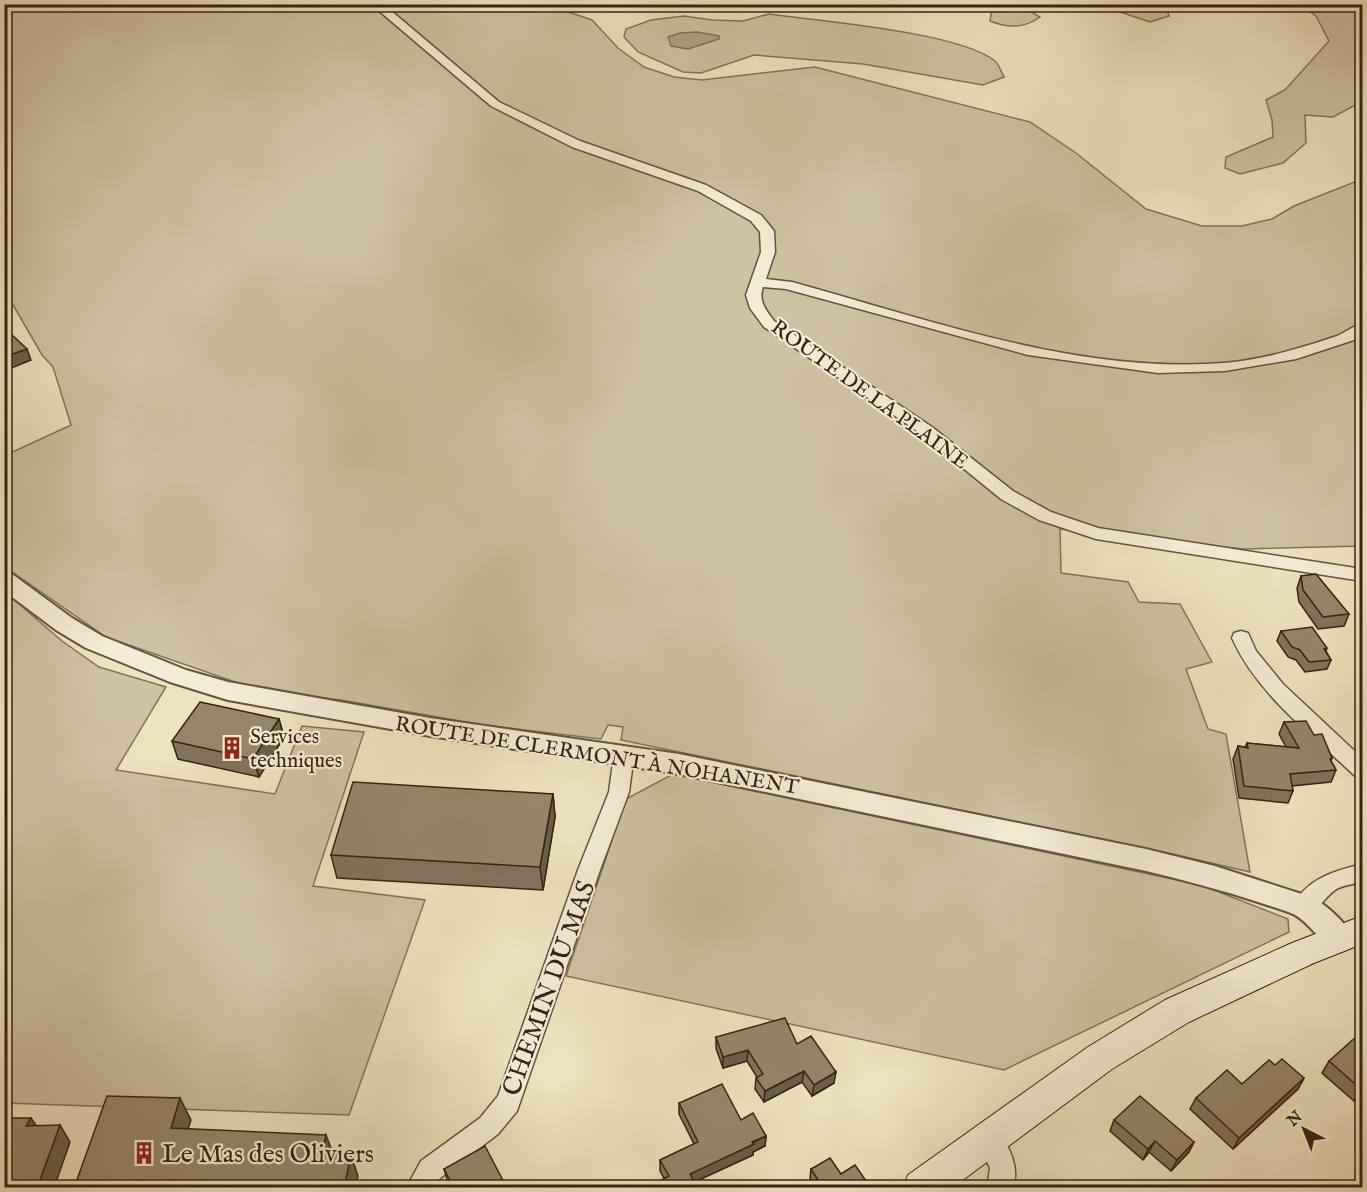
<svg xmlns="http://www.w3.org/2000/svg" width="1367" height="1192" viewBox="0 0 1367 1192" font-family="'IM FELL English',serif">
<rect width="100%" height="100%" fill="#eee2c0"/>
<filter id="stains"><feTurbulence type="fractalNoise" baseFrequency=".00333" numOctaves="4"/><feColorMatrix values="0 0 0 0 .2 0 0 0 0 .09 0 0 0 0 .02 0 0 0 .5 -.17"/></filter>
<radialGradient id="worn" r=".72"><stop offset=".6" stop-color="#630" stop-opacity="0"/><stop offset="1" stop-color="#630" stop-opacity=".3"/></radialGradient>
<g fill="#cfc1a3" stroke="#83725c" stroke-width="1.5">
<polygon points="5,5 548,5 592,20 618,48 644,67 674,77 702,80 815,67 1030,122 1076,153 1146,209 1202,226 1242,226 1272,219 1294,206 1362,179 1362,546 1243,549 1060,529 1061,573 1128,582 1139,602 1180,604 1212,662 1186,669 1208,729 1226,734 1250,872 1168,853 621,740 623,727 608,725 601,739 483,725 341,700 264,692 106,637 5,567 4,456 71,425 53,367 42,355 5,291"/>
<path d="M1000 5 1026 9 1040 17C1025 28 1007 28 990 21L992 7Z"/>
<polygon points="1081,5 1165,5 1169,16 1150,22 1111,9 1082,9"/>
<polygon points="1300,5 1362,5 1362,107 1357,104 1333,117 1305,115 1306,143 1283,163 1240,174 1225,168 1226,157 1273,137 1272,120 1266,100 1285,90 1329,41 1316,16"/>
<path d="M769 14C819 21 959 32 995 61 999 64 1001 72 1004 77L983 85 863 64 754 55 701 73 683 72 638 52 624 37 626 29 651 20 684 16 712 20 743 21Z"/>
<polygon points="4,591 62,641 99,667 166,687 116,770 275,794 302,726 364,732 313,886 425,900 349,1115 5,1103"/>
<polygon points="673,774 1201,885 1288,919 1289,932 1004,1070 566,976 626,799"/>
</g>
<polygon fill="#b0a186" stroke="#806e58" stroke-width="1.5" points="697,32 719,36 719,39 688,49 671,46 668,37 680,33"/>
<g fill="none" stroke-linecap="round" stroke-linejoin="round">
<g stroke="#65523f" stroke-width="3">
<g id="minor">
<path d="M371 4H383L499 102 580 141 706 185 761 215 774 231 775 252 766 279 792 282C930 320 1078 374 1224 363 1261 360 1298 349 1334 337 1344 334 1352 326 1362 324V334L1354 340 1296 359 1225 371 1158 373 1028 355 786 289 763 287C758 301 766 310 774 321L932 427 1013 491 1051 512 1098 528 1362 569V581L1096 539 1039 520 1001 499 920 433 764 327 750 308 746 295 761 252 760 232 751 221 698 191 572 147 491 106Z"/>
<path d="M1241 631 1248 633 1256 651 1283 684 1362 758V778L1355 776C1311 734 1257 694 1232 638L1234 633Z"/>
<polygon points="624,747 631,750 634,755 629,792 600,870 517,1111 498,1134 439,1179 434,1188 406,1188 421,1161 480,1118 498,1096 578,870 609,792 614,755 617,750"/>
<path d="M1362 864V882C1354 884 1342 885 1335 890 1321 900 1315 919 1296 913L1293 906C1307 878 1335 871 1362 864Z"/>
<path d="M989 1126 998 1129C1009 1148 1020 1166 1013 1188H987L990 1168 976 1138 980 1129Z"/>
</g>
</g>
<g stroke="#65523f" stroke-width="4">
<path id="tertiary" d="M4 572 12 574 72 618 102 636 186 670 228 682 430 718 679 754 1146 849 1215 866 1314 898C1329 908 1345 921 1353 938L1349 947C1324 955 1314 924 1293 914 1282 909 1269 906 1258 902 1221 890 1184 880 1146 871L679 774 430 736 228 700 170 682 86 648 56 630 4 591Z"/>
</g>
<g stroke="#372214" stroke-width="2">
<polygon id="secondary" points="1362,916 1362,944 1314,963 1189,1022 1112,1069 952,1188 903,1188 908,1175 1088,1047 1165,1000 1292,943"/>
</g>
<use href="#minor" fill="#f4ecd6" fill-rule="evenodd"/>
<use href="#tertiary" fill="#f4ecd6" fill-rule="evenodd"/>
<use href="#secondary" fill="#f4ecd6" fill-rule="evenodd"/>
</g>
<g fill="#81735e" stroke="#372214" stroke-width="1.5">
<polygon points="1301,576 1349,614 1344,626 1318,629 1299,602 1297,588"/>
<polygon points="1281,631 1327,648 1326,651 1331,660 1327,669 1305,672 1296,660 1288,657 1277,641"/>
<polygon points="1362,711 1362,720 1360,716"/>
<polygon points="279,719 284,737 259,777 178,759 172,741"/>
<polygon points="1284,722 1314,735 1332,758 1331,761 1336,770 1331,782 1292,786 1293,791 1288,803 1239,798 1233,759 1238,746 1245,747 1247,743 1286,747 1279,734"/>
<polygon points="553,794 555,817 543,890 337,878 331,855"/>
<polygon points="716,1037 797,1044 834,1083 812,1096 802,1082 764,1102 755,1089 756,1078 757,1077 747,1061 723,1068 716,1048"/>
<polygon points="1362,1042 1362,1108 1322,1073 1329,1061"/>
<polygon points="1275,1065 1304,1078 1298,1089 1233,1149 1190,1109 1196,1098 1242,1084"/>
<polygon points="679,1103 741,1120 766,1136 765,1146 753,1152 753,1155 694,1182 664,1178 660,1171 660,1160 694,1144 679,1114"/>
<polygon points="1114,1120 1194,1142 1189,1152 1171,1171 1149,1152 1143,1160 1110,1131"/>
<polygon points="444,1169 507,1188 451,1188 447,1179"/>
<polygon points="811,1169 841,1174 871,1188 816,1188 810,1179"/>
</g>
<g fill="#695e4c" stroke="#372214" stroke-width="1.5">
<polygon points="27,349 31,360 4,371 4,357"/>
<polygon points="279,719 284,737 259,777 253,759"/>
<polygon points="553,794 555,817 543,890 540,867"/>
<polygon points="748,1050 747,1061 723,1068 723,1057"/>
<polygon points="804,1071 802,1082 764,1102 765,1091"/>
<polygon points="836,1072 834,1083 812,1096 814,1085"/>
<polygon points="1304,1078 1298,1089 1233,1149 1239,1138"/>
<polygon points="180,1098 191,1120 181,1150 171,1128"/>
<polygon points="31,1118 42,1134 26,1126"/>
<polygon points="60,1125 70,1142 54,1188 37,1188"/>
<polygon points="326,1135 334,1156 322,1154"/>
<polygon points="766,1136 765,1146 753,1152 753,1155 690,1184 690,1174"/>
<polygon points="1155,1141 1149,1152 1143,1160 1148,1149"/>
<polygon points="1194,1142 1189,1152 1171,1171 1177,1160"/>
<polygon points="351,1155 358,1176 356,1188 344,1188"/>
</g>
<g fill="#96866d" stroke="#372214" stroke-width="1.5">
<polygon points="12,335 27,349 4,357 4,338"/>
<polygon points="1316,574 1349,614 1323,617 1303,590 1301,576"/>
<polygon points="1312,627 1327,648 1324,649 1331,660 1309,662 1300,650 1292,647 1281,631"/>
<polygon points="200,702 279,719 253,759 172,741"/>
<polygon points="1306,721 1314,735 1322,734 1332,758 1330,759 1336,770 1290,774 1293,791 1244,786 1238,746 1248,748 1247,743 1299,748 1284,722"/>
<polygon points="353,782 553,794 540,867 331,855"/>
<polygon points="785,1018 797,1044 811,1036 836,1072 814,1085 804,1071 765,1091 756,1078 763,1074 748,1050 723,1057 716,1037"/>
<polygon points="1356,1037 1362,1042 1362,1090 1329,1061"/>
<polygon points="1282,1059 1304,1078 1239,1138 1196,1098 1227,1070 1242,1084 1269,1060 1275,1065"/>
<polygon points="722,1084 741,1120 753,1113 766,1136 752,1142 754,1144 690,1174 697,1188 647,1188 669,1176 660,1160 698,1142 679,1103"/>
<polygon points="107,1096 180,1098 171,1128 326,1135 322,1154 351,1155 344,1188 74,1188"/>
<polygon points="1140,1096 1194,1142 1177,1160 1155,1141 1148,1149 1114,1120"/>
<polygon points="4,1118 31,1118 26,1126 60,1125 37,1188 4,1188"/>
<polygon points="485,1146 507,1188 454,1188 444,1169"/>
<polygon points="830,1158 841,1174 855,1165 871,1188 823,1188 811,1169"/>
</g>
<defs>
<g id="building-bare" transform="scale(1.8)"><path d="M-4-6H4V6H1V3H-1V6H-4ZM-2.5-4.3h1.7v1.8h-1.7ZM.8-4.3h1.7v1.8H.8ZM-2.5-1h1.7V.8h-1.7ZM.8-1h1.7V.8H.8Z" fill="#8f2418" stroke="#f4ecd6" stroke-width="2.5" paint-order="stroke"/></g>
</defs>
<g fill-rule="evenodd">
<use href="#building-bare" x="232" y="748"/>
<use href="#building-bare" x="144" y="1153"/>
</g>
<g text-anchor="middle" stroke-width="4.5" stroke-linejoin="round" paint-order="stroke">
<g font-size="21" fill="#372214" stroke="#f4ecd6">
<text transform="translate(870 394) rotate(36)" y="7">ROUTE DE LA PLAINE</text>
<text transform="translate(597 755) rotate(9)" y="7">ROUTE DE CLERMONT À NOHANENT</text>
</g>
<g font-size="21" fill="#372214" stroke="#f4ecd6" text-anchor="start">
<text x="250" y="743">Services<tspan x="250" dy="24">techniques</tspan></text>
</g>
<g font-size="26" fill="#372214" stroke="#f4ecd6">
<text transform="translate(548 988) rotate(-70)" y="9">CHEMIN DU MAS</text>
</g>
<g font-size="26" fill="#372214" stroke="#f4ecd6" text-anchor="start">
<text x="162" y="1162">Le Mas des Oliviers</text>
</g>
</g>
<rect width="1367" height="1192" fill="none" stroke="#eee2c0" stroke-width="24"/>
<rect x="6" y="6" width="1355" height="1180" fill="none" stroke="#372214" stroke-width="3"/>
<rect x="12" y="12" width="1343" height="1168" fill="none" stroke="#372214" stroke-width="1.5"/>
<g transform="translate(1304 1129) rotate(318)" stroke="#f4ecd6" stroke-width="4.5" paint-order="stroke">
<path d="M0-4.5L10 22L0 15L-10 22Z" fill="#372214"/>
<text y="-9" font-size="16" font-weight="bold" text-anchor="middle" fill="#372214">N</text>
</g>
<rect width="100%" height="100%" filter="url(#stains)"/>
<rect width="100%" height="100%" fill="url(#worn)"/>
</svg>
